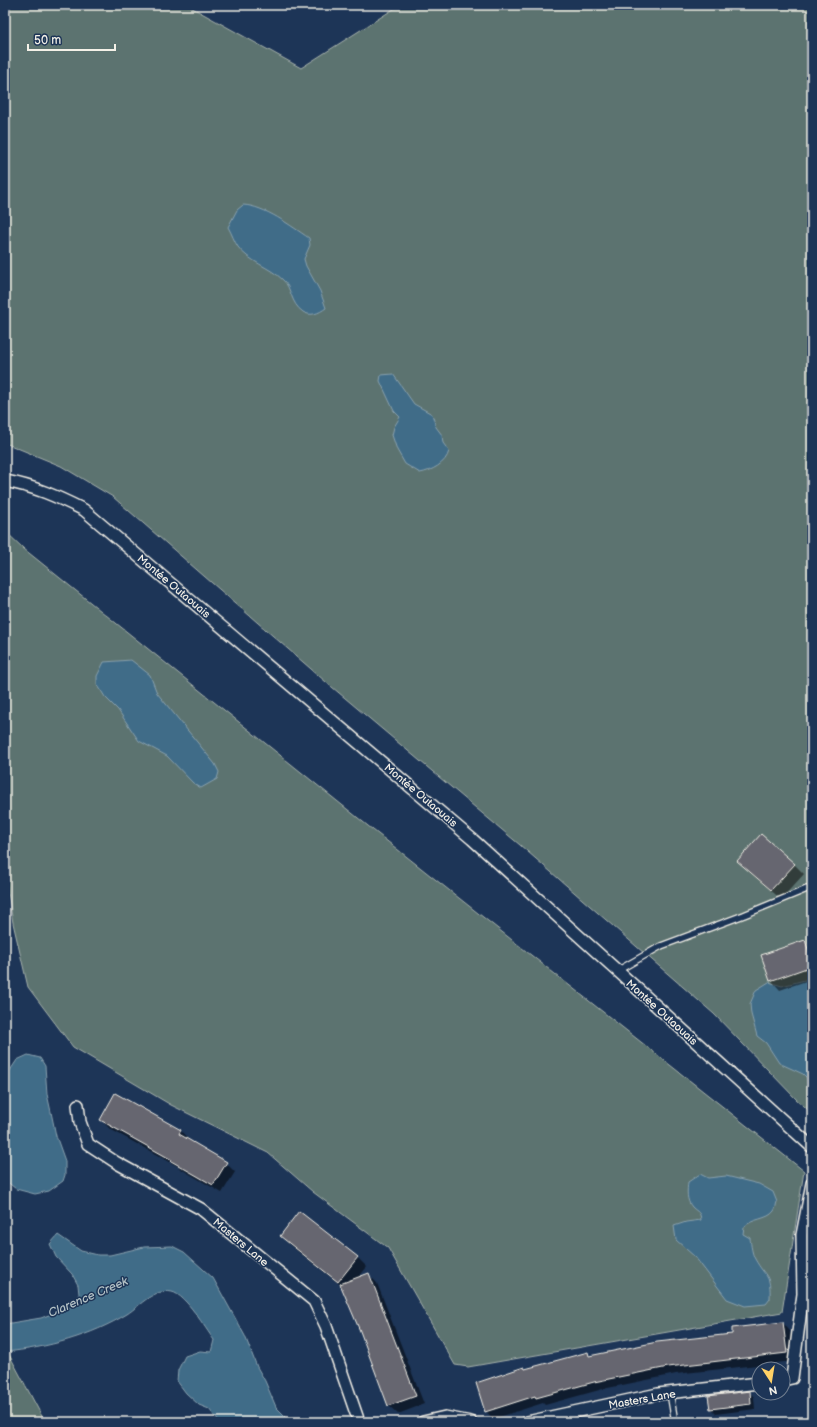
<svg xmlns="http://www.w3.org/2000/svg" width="817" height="1427" viewBox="0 0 817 1427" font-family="'Balsamiq Sans',sans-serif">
<rect width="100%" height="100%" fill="#1d3557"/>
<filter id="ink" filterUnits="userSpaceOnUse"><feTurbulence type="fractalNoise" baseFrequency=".025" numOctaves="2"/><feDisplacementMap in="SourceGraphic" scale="8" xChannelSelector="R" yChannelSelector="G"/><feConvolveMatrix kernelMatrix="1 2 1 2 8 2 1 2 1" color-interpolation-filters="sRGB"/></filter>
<g filter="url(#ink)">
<g fill="#5b736f" stroke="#a8b2ac">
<polygon points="5,5 187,5 301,68 400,5 812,5 812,1113 796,1099 714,1014 520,845 326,682 113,497 61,466 5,443"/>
<polygon points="5,531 24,549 378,834 804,1171 782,1312 468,1367 455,1365 388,1248 313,1192 268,1153 171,1105 73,1047 28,987 13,923 7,886 5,883"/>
<polygon points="5,1347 45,1422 5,1422"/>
</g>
<g fill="#416c88" stroke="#89a1ae">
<path d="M243 205C265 206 291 226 309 238L310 245 304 259 306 266 320 291 326 308C319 313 311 317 303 312 290 303 292 288 283 280 270 267 249 262 238 247 234 241 232 234 228 227L237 210Z"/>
<path d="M393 374 414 404 432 414 436 427 442 435 443 443 449 451C446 464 431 471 420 473L405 464 397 450 392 435 394 427 400 417 394 411 380 381 381 375Z"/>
<polygon points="131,660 150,675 157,693 215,764 219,772 217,779 201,788 193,783 167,756 139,741 118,710 105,697 97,684 97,676 104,662"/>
<polygon points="812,978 812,1087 807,1078 803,1074 779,1063 766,1043 757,1036 751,1014 750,1004 756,990 769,982 782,986"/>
<polygon points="28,1055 40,1058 45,1066 47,1094 51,1112 56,1136 65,1161 65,1175 63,1181 49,1191 35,1194 16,1189 5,1180 5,1078 17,1060"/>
<path d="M700 1174 708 1178 726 1176 759 1184 773 1192 777 1202C776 1204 776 1209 774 1211 768 1220 752 1218 744 1227L743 1234 750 1238C751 1245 752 1254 755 1259 766 1279 771 1273 770 1299L766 1304 745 1306 727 1299 695 1257 676 1240 674 1226 686 1222 701 1220C700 1211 698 1213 692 1207 686 1200 687 1191 688 1182Z"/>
<path d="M58 1235 81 1251 98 1255H110L144 1247 172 1246 184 1252 213 1278 245 1336 257 1367 265 1381 276 1407 291 1422H219L209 1409 199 1405 186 1393 177 1381 178 1370 185 1356 200 1351 211 1352 214 1340C205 1328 186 1295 172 1292 154 1288 141 1305 127 1314 91 1336 47 1348 5 1352V1324L41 1318 80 1303 78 1285 72 1274 56 1257 50 1244Z"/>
</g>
<g fill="#0007">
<polygon points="794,864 804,874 781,899 748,871"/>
<polygon points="805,941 812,949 812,979 780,990 771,980"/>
<polygon points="115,1095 181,1131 189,1140 189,1141 226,1163 235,1172 222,1193 181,1169 177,1166 110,1129 101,1120"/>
<polygon points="281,1236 357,1257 367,1267 358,1278 368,1274 377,1283 424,1404 398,1414 389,1406 361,1331 342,1286 291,1246"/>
<polygon points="783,1323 790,1331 794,1361 676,1374 603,1389 545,1405 543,1403 493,1419 486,1411 526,1370 588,1353 591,1357 733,1335"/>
<polygon points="749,1392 754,1397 755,1409 716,1414 711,1409 709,1396"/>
<polygon points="602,1416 607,1422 578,1422"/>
</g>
<g fill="#666670" stroke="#f4f1e8">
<polygon points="761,834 795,864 771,890 737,861"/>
<polygon points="805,940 812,961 812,966 770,981 761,955"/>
<polygon points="115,1093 181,1130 179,1134 227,1162 213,1185 171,1161 172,1160 100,1120"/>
<polygon points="299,1211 358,1257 338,1282 280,1236"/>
<polygon points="369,1273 416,1396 388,1406 360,1331 340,1284"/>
<polygon points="783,1322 787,1353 668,1367 594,1382 536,1398 535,1396 485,1412 476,1383 524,1367 525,1369 588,1352 589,1356 657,1342 732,1334 732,1328"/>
<polygon points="750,1391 751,1404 710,1409 708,1396"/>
</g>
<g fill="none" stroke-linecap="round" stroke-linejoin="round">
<g stroke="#f4f1e8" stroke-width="8">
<g id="lane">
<polyline points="617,971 661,946 744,915 807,889"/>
<polyline points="670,1393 675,1422"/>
</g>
</g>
<g stroke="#f4f1e8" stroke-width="14">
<g id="street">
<path d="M5 481C34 486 58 497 84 510L472 839 812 1147"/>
<polyline points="78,1105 80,1122 88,1144 117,1163 201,1209 314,1301 326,1326 359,1422"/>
<polyline points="783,1380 792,1378 803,1294 802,1235 812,1183"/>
<polyline points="423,1422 445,1417 471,1422"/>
<polyline points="527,1422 658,1394 759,1383"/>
</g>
</g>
<use href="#lane" stroke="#1d3557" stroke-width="5.5"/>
<use href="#street" stroke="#1d3557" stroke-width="11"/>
</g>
</g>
<g text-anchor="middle" stroke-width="3" stroke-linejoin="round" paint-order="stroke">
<g font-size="11" fill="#f4f1e8" stroke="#1d3557">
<text transform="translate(174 586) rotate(40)" y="4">Montée Outaouais</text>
<text transform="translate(421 795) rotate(40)" y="4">Montée Outaouais</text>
<text transform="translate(662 1012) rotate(42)" y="4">Montée Outaouais</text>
<text transform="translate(241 1242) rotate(40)" y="4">Masters Lane</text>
<text transform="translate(642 1399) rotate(-10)" y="4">Masters Lane</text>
</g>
<g font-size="12" font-style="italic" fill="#b5c2c6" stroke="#1d3557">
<text transform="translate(88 1297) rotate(-23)" y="4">Clarence Creek</text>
</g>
</g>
<rect width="817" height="1427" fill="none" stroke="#1d3557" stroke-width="20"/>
<rect x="10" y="10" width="797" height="1407" fill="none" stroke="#f4f1e8" stroke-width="1.5" filter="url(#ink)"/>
<g transform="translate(771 1381) rotate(168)"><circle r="19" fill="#1d3557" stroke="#738091"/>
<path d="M0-3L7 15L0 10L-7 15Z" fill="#ffd166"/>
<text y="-6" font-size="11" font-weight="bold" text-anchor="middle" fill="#f4f1e8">N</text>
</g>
<path d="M28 44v6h87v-6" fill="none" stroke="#f4f1e8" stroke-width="2"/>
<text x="34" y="44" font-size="12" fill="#f4f1e8" stroke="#1d3557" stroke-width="3" paint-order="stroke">50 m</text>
</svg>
